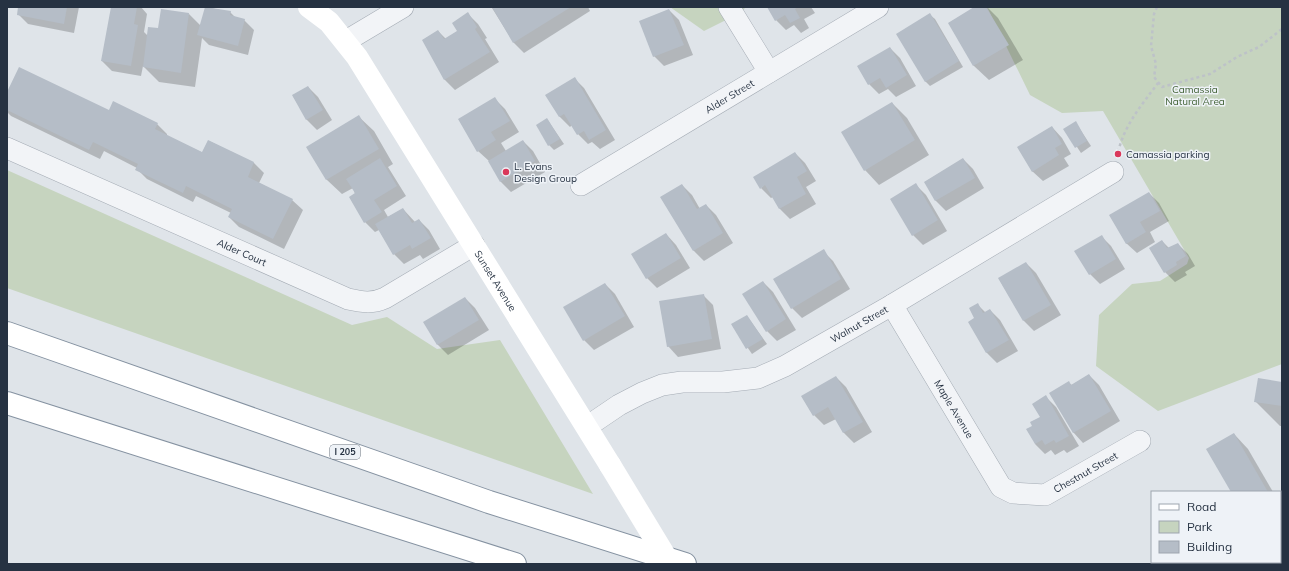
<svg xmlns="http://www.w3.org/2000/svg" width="1289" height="571" viewBox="0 0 1289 571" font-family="Mulish,sans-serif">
<rect width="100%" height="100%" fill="#dfe4e9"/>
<g fill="#c6d4bf">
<polygon points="670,7 746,7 740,13 704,31"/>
<polygon points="987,7 1282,7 1282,364 1158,411 1096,366 1099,315 1132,284 1160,281 1187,264 1189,258 1103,111 1062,113 1030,95"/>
<polygon points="7,170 352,325 387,317 437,349 500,340 593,494 7,288"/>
</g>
<g fill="#0003">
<polygon points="19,7 79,7 74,33 28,24 18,14"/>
<polygon points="112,7 141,7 147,14 144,32 148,36 189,14 201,26 206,7 230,12 235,17 244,20 254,30 248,55 209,45 202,38 195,87 159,82 143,66 141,76 112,71 102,61"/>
<polygon points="494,7 588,7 590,11 524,53 514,43 492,8"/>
<polygon points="768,7 811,7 815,13 804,19 809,28 801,33 794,25 786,30 776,20"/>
<polygon points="976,7 987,7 998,18 1023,60 989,80 974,66 949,23"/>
<polygon points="669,10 679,20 693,55 664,66 654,56"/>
<polygon points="468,14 478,24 487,38 485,39 499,62 455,90 445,80 423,40 438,31 446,39 458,31"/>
<polygon points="930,15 935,19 963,67 930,86 925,81"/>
<polygon points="890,48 900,58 916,86 896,97 888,89 879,94 869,84"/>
<polygon points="574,78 584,88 615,140 600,149 592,142 588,144 578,134 572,125 570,127 559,116"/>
<polygon points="308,87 318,97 332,120 317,130 307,120 293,96"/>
<polygon points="7,94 109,112 157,124 167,134 167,136 203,153 209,141 254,163 264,173 259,183 292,200 303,210 284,249 239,227 229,217 231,213 196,196 193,202 147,179 137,169 137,168 104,151 100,159 11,116 7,112"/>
<polygon points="495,99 505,109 519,132 501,143 506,151 523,141 533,151 545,172 511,192 501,182 489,161 478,151"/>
<polygon points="892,103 907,118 929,155 879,185 865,170"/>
<polygon points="359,117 374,131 393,164 388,167 406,196 384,210 388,217 403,209 415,222 419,220 429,230 440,249 423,259 420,255 404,264 394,254 379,230 375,232 365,222 353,188 342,194 327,180 308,147"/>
<polygon points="547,119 564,144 554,150 549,145"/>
<polygon points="1076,123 1091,146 1081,153 1065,129"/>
<polygon points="1052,127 1062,138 1071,154 1064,158 1069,166 1043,181 1032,171"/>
<polygon points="795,153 805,163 816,181 806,187 816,204 790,219 780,209 773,197 771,198 761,188"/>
<polygon points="963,159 973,169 984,188 946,211 936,201 925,182"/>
<polygon points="682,185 692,195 700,209 706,205 716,215 733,243 704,261 694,251 662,197"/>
<polygon points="916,185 926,195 947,231 923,245 913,235"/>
<polygon points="1149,193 1159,203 1169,221 1150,232 1155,242 1137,253 1126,243"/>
<polygon points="666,234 676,245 690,268 657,288 647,278"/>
<polygon points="1101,236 1111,246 1125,269 1100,284 1090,274"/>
<polygon points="1162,241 1169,248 1178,244 1188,254 1195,266 1185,272 1187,275 1175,282 1165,272"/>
<polygon points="823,251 833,261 850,289 802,318 792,308"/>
<polygon points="1026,263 1036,273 1061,315 1034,331 1024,321 999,279"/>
<polygon points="763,282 773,292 796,330 777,341 767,331"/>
<polygon points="605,284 615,294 634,327 594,350 584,340"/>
<polygon points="703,295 713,305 721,349 678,357 668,346"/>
<polygon points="465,298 475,308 489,330 448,355 438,345 425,322"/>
<polygon points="978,305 986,313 990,310 1000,320 1018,351 997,363 987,353 969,322 976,318"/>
<polygon points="747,316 767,344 752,354 732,325"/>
<polygon points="1089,375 1099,385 1120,421 1083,443 1073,432 1069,383 1072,385"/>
<polygon points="836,377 846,387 872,432 854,443 844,433 836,419 824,425 814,415"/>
<polygon points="1282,383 1282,426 1280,426 1256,402"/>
<polygon points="1046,397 1056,407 1079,446 1067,453 1064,450 1055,455 1051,450 1045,454 1035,444 1034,426 1041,417"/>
<polygon points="1234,434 1248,449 1273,492 1232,492"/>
<polygon points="1280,503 1282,507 1282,513 1280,514"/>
</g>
<g fill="#b5bdc7">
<polygon points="18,7 67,7 64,24 17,15"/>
<polygon points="111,7 137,7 134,24 138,25 131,66 101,61"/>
<polygon points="205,7 231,11 230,15 245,19 238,46 197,35"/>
<polygon points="492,7 571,7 513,43"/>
<polygon points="767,7 798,7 795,9 800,18 790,23 785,15 775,21"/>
<polygon points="974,7 986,7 1009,45 973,66 948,23"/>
<polygon points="161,9 189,13 181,73 143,67 148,27 158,28"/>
<polygon points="669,9 684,45 653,57 639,21"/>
<polygon points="468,12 477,27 475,29 490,52 444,80 422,40 438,30 444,39 457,31 452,23"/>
<polygon points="930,13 959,61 925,82 896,34"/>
<polygon points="890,47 907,75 886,88 880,78 868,85 857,66"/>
<polygon points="19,67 109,110 113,101 158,123 155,129 202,152 208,140 254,162 248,177 293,199 273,239 228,217 232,209 186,186 183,193 135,170 138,164 93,142 89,150 7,110 7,92"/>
<polygon points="575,77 606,130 589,140 584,131 577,135 564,114 559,117 545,95"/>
<polygon points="308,86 323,110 306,120 292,95"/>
<polygon points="495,97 510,121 491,132 496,140 477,152 458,119"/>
<polygon points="892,102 915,140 864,171 841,132"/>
<polygon points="359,115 379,149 326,180 306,147"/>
<polygon points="547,118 560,139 548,146 536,125"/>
<polygon points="1076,121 1087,141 1075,148 1063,129"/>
<polygon points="1052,126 1062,144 1055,148 1059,155 1032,172 1017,147"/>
<polygon points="523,140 535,161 500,182 488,161"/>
<polygon points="795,152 807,171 797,177 806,194 779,209 765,185 760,189 753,177"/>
<polygon points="380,158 397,186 374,200 382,212 364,223 349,197 355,193 346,179"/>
<polygon points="963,158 975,178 935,201 924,182"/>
<polygon points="916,183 938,220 912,236 890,199"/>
<polygon points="682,184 697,209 706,204 723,233 693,251 660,197"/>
<polygon points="1149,192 1160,211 1140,222 1146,232 1126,244 1109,215"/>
<polygon points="403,208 412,223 419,219 431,238 412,249 410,245 393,255 375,224"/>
<polygon points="666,233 681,258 646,279 631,254"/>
<polygon points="1102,235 1116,259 1089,275 1074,251"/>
<polygon points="1162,240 1167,248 1178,243 1186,256 1176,262 1177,265 1164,273 1149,248"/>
<polygon points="824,249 841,279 791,309 773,279"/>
<polygon points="1026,262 1051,305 1023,321 998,278"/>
<polygon points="763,281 786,319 766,332 742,294"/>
<polygon points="605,283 625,316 583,341 563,307"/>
<polygon points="704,294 712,339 667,347 659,301"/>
<polygon points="465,297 479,320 437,345 423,322"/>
<polygon points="978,303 983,313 990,309 1009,340 986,353 968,322 974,318 969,308"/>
<polygon points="747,315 763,339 746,349 731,324"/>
<polygon points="1089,374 1111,411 1073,433 1049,393 1069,381 1071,385"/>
<polygon points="836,376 863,422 843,433 828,407 813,416 801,396"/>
<polygon points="1258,378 1282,382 1282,406 1254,402"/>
<polygon points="1046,395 1069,436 1056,443 1054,440 1045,445 1042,440 1035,444 1026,429 1032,426 1030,422 1040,417 1032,404"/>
<polygon points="1234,433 1268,492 1231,492 1206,449"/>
</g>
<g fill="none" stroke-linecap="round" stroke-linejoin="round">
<g stroke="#a4abb4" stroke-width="22">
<g id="minor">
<polyline points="729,7 769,72"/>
<polyline points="346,41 403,7"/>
<path id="s1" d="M7 148 348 299C362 302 372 304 385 298L474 245"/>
<path id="s2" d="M581 185 878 7"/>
<path id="s3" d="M892 305 1001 487 1013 493 1045 495 1140 441"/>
<path id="s4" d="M588 426 619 405 642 393 662 385 682 382H723L758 378 785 366 892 305 1113 172"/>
</g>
</g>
<g stroke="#8592a1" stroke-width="24">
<g id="motorway">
<polyline points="7,333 489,502 685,564"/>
<polyline points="7,403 515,564"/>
</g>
</g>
<g stroke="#bdc2c8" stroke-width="2.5" stroke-dasharray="3 3" stroke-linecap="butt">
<polyline points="1157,7 1154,14 1151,46 1156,64 1154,77 1162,87 1210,74 1237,57 1259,47 1282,29"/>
<path d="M1118 152C1125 124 1141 106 1158 83"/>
</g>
<use href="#minor" stroke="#f2f4f7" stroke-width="21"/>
<path stroke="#fff" stroke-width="22" id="s5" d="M309 7 329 22 357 57 610 465"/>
<use href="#motorway" stroke="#fff" stroke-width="22"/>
<polyline stroke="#fff" stroke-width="22" points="610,465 670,564"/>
</g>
<g fill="#da385b" stroke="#eef2f7" stroke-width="1.5">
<circle cx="1118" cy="154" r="4"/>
<circle cx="506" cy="172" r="4"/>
</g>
<g text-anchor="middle" stroke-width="3" stroke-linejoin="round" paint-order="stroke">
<rect fill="#eef2f7" stroke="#626c78" stroke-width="1" x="330" y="445" width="30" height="14" rx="3"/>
<g font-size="9" font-weight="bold" fill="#263242">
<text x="345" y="455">I 205</text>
</g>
<g font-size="10" fill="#3e5f32" stroke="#eef2f7">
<text x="1195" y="93">Camassia<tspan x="1195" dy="12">Natural Area</tspan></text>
</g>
<g font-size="10" fill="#263242" stroke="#eef2f7">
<text dy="4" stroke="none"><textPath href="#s2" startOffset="173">Alder Street</textPath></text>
<text dy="4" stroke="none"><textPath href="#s1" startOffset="257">Alder Court</textPath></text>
<text dy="4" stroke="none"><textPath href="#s5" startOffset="333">Sunset Avenue</textPath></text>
<text dy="4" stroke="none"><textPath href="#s4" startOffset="296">Walnut Street</textPath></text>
<text dy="4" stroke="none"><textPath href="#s3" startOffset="121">Maple Avenue</textPath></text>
<text dy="4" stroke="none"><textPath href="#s3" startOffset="304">Chestnut Street</textPath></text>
</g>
<g font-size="10" fill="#263242" stroke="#eef2f7" text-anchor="start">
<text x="1126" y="158">Camassia parking</text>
<text x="514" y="170">L. Evans<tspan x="514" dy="12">Design Group</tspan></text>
</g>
</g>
<rect width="1289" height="571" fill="none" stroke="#263242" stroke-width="16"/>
<rect x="1151" y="491" width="130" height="72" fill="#eef2f7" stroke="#9ea5af"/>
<rect x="1159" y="504" width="20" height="6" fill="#ffffff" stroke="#9ea5af"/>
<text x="1187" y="511" font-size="12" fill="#263242">Road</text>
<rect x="1159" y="521" width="20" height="12" fill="#c6d4bf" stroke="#9ea5af"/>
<text x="1187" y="531" font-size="12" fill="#263242">Park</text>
<rect x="1159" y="541" width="20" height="12" fill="#b5bdc7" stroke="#9ea5af"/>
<text x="1187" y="551" font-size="12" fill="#263242">Building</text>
</svg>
